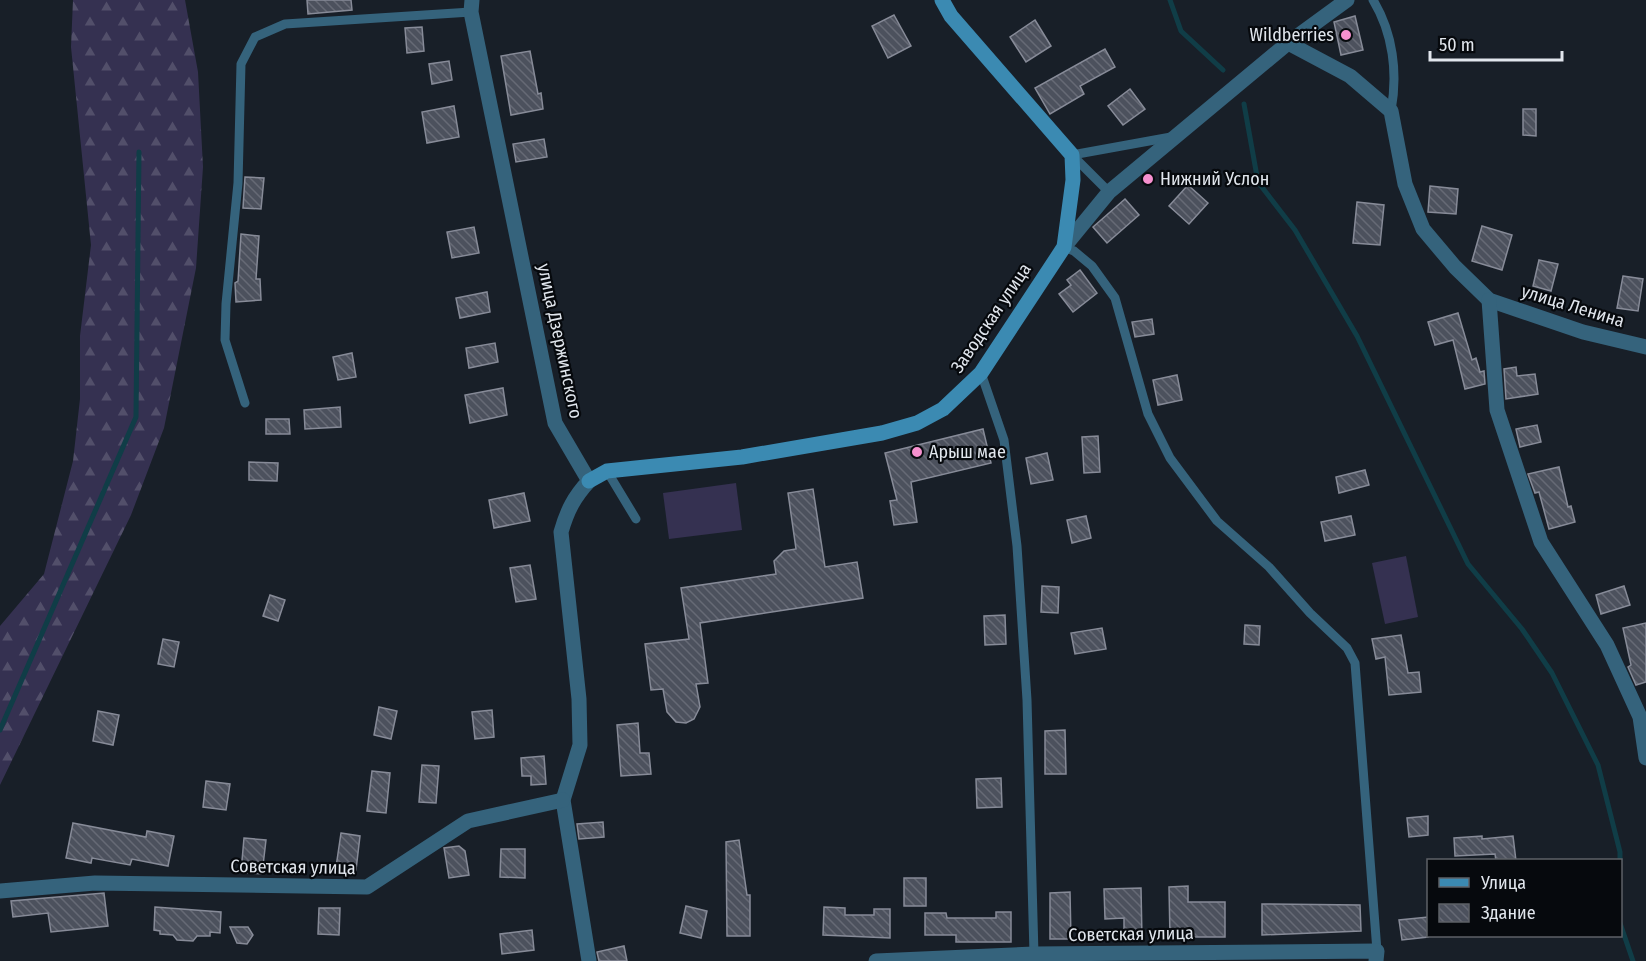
<svg xmlns="http://www.w3.org/2000/svg" width="1646" height="961" viewBox="0 0 1646 961" font-family="'Fira Sans Condensed',sans-serif">
<defs>
<pattern id="forest-firs" width="22" height="20" patternUnits="userSpaceOnUse" patternTransform="scale(1.5)"><rect width="22" height="20" fill="#353151"/><path d="M5 1l3.5 6h-7zM16 11l3.5 6h-7z" fill="#524f6a"/></pattern>
<pattern id="building-back-hatch" width="6" height="6" patternUnits="userSpaceOnUse" patternTransform="scale(1.5)"><rect width="6" height="6" fill="#4c515d"/><path d="M-1 5l2 2M0 0l6 6M5-1l2 2" fill="none" stroke="#666a75"/></pattern>
</defs>
<rect width="100%" height="100%" fill="#181f28"/>
<polygon fill="url(#forest-firs)" points="73,0 185,0 198,72 203,167 196,268 164,428 131,515 0,785 0,626 44,574 73,461 80,399 80,336 91,245 71,47"/>
<g fill="#353151">
<polygon points="736,483 742,530 669,539 663,493"/>
<polygon points="1406,556 1418,617 1385,624 1372,563"/>
</g>
<g fill="none" stroke-linecap="round" stroke-linejoin="round">
<g stroke="#103d47" stroke-width="5">
<polyline points="1170,0 1181,31 1223,70"/>
<polyline points="1244,104 1258,182 1295,230 1357,336 1468,564 1522,629 1552,673 1598,765 1620,852 1620,860"/>
<polyline points="0,730 136,417 139,152"/>
<polyline points="1620,923 1633,961"/>
</g>
</g>
<g fill="url(#building-back-hatch)" stroke="#878b98" stroke-width="1.5">
<polygon points="307,0 351,0 352,10 308,14"/>
<polygon points="894,15 911,46 888,58 872,26"/>
<polygon points="1355,16 1363,50 1341,55 1334,22"/>
<polygon points="1035,20 1051,46 1026,62 1010,37"/>
<polygon points="422,27 424,51 407,53 405,28"/>
<polygon points="1105,49 1115,67 1080,86 1084,94 1050,114 1035,88"/>
<polygon points="530,51 538,94 541,93 543,109 511,115 501,56"/>
<polygon points="449,61 452,80 432,84 429,64"/>
<polygon points="1130,89 1145,109 1123,125 1108,106"/>
<polygon points="454,106 459,137 427,143 422,112"/>
<polygon points="1523,109 1536,109 1536,136 1523,135"/>
<polygon points="544,139 547,157 516,162 513,144"/>
<polygon points="245,177 264,178 261,209 243,208"/>
<polygon points="1188,185 1208,203 1189,224 1169,206"/>
<polygon points="1430,186 1458,189 1456,214 1428,212"/>
<polygon points="1125,199 1139,215 1107,243 1093,227"/>
<polygon points="1357,202 1384,205 1380,245 1353,243"/>
<polygon points="1482,226 1512,235 1502,270 1472,261"/>
<polygon points="474,227 479,253 452,258 447,232"/>
<polygon points="241,234 259,236 256,279 260,279 261,300 236,302 235,283 238,281"/>
<polygon points="1539,260 1558,264 1551,291 1533,286"/>
<polygon points="1080,270 1097,293 1073,312 1059,294 1071,285 1067,280"/>
<polygon points="1623,276 1643,279 1638,311 1617,308"/>
<polygon points="487,292 490,312 460,318 456,298"/>
<polygon points="1458,313 1472,360 1476,358 1480,372 1484,371 1485,384 1465,389 1453,340 1435,345 1428,322"/>
<polygon points="1152,319 1154,334 1135,337 1132,322"/>
<polygon points="495,343 498,362 469,368 466,348"/>
<polygon points="352,353 356,377 338,380 333,357"/>
<polygon points="1516,367 1517,376 1535,374 1538,394 1506,399 1504,369"/>
<polygon points="1177,375 1182,400 1158,405 1153,380"/>
<polygon points="503,388 507,415 470,423 465,395"/>
<polygon points="340,407 341,427 305,429 304,410"/>
<polygon points="266,419 289,419 290,434 266,434"/>
<polygon points="1537,425 1541,442 1520,447 1516,429"/>
<polygon points="983,429 991,463 911,482 917,522 894,525 890,501 897,500 885,453"/>
<polygon points="1098,436 1100,472 1084,473 1082,437"/>
<polygon points="1047,453 1053,480 1031,484 1026,458"/>
<polygon points="249,462 278,463 277,481 249,480"/>
<polygon points="1559,467 1568,507 1571,506 1575,522 1549,529 1539,492 1535,493 1528,474"/>
<polygon points="1365,470 1369,485 1339,493 1336,477"/>
<polygon points="813,489 825,567 857,562 863,598 700,623 708,683 696,684 700,707 694,719 686,723 676,722 667,712 663,689 651,690 645,644 689,639 681,588 776,574 774,561 784,551 796,549 788,493"/>
<polygon points="524,493 530,521 494,528 489,500"/>
<polygon points="1086,516 1091,538 1072,543 1067,520"/>
<polygon points="1351,516 1355,535 1325,541 1321,522"/>
<polygon points="530,565 536,599 516,602 510,568"/>
<polygon points="1042,586 1059,587 1058,613 1041,612"/>
<polygon points="1624,586 1630,605 1601,614 1596,595"/>
<polygon points="270,595 285,600 278,621 263,616"/>
<polygon points="1005,615 1006,644 985,645 984,616"/>
<polygon points="1646,623 1646,682 1636,685 1628,667 1631,665 1623,628"/>
<polygon points="1245,625 1260,626 1259,645 1244,644"/>
<polygon points="1102,628 1106,649 1075,654 1071,633"/>
<polygon points="1401,635 1408,673 1419,672 1421,692 1389,695 1385,657 1376,659 1372,639"/>
<polygon points="163,639 179,642 174,667 158,664"/>
<polygon points="379,707 397,711 391,739 374,735"/>
<polygon points="492,710 494,737 475,739 472,712"/>
<polygon points="98,711 119,715 113,745 93,741"/>
<polygon points="638,723 640,753 649,753 651,774 621,776 617,725"/>
<polygon points="1065,730 1066,774 1045,774 1045,731"/>
<polygon points="544,756 546,784 531,785 531,776 522,776 521,758"/>
<polygon points="422,765 439,766 436,803 419,802"/>
<polygon points="372,771 390,773 386,813 367,811"/>
<polygon points="1001,778 1002,807 977,808 976,779"/>
<polygon points="206,781 230,784 226,810 203,807"/>
<polygon points="1428,816 1428,835 1409,837 1407,818"/>
<polygon points="603,822 604,837 579,839 577,824"/>
<polygon points="73,823 146,837 147,831 174,836 168,866 132,859 130,865 92,858 91,863 66,858"/>
<polygon points="341,833 360,836 356,870 336,867"/>
<polygon points="1482,836 1482,839 1513,836 1516,861 1496,861 1495,854 1455,856 1454,838"/>
<polygon points="244,838 266,840 262,874 241,872"/>
<polygon points="739,840 747,895 750,895 750,936 727,936 726,842"/>
<polygon points="459,846 465,851 469,875 449,878 444,848"/>
<polygon points="501,849 525,849 525,878 500,877"/>
<rect x="904" y="878" width="22" height="28"/>
<polygon points="1188,886 1188,902 1225,902 1225,937 1170,937 1169,887"/>
<polygon points="1141,888 1142,939 1124,939 1124,918 1105,919 1104,889"/>
<polygon points="1070,892 1071,939 1050,939 1050,893"/>
<polygon points="104,893 108,926 51,932 48,913 13,917 11,901"/>
<polygon points="1262,904 1360,905 1361,931 1262,935"/>
<polygon points="686,906 707,911 701,938 680,933"/>
<polygon points="155,907 221,912 220,933 210,932 210,936 197,936 193,941 177,940 173,935 160,934 160,931 154,930"/>
<polygon points="824,907 845,908 845,915 874,915 874,909 890,909 890,938 823,935"/>
<polygon points="319,908 340,908 339,935 318,934"/>
<polygon points="996,912 1011,912 1011,942 956,942 956,935 925,935 925,913 946,913 947,918 996,918"/>
<polygon points="1428,917 1428,937 1402,940 1399,920"/>
<polygon points="230,927 248,927 253,935 247,944 237,943"/>
<polygon points="532,930 534,950 502,954 500,934"/>
<polygon points="624,946 627,961 599,961 597,952"/>
</g>
<g fill="none" stroke-linecap="round" stroke-linejoin="round">
<g stroke="#35637c" stroke-width="9">
<path d="M1373 0C1393 33 1398 73 1391 111"/>
<polyline points="1109,192 1072,155 1171,137"/>
<polyline points="1064,247 1074,251 1092,266 1115,298 1148,414 1170,458 1217,521 1269,567 1310,613 1347,648 1355,663 1377,951"/>
<polyline points="981,373 1004,440 1017,546 1027,700 1034,954"/>
<polyline points="245,403 225,340 226,304 238,183 241,64 255,37 285,24 471,12"/>
<polyline points="607,471 636,519"/>
</g>
<g stroke="#35637c" stroke-width="15">
<path d="M472 0 471 12 555 423 589 481C574 497 567 511 561 532L579 699 580 745 563 800 589 961"/>
<polyline points="1288,43 1350,76 1391,111 1405,184 1423,229 1455,267 1489,300 1583,332 1646,347"/>
<polyline points="1064,247 1109,192 1288,43 1347,0"/>
<polyline points="1489,300 1497,410 1541,542 1607,645 1640,717 1646,758"/>
<polyline points="0,891 95,883 367,887 468,821 563,800"/>
<polyline points="876,961 1034,954 1377,951 1376,961"/>
</g>
<polyline stroke="#3b8ab2" stroke-width="15" points="589,481 607,471 742,457 882,433 917,423 943,409 981,373 1064,247 1073,180 1072,155 951,16 942,0"/>
</g>
<g fill="#f690cf" stroke="#06090d" stroke-width="2">
<circle cx="1346" cy="35" r="6"/>
<circle cx="1148" cy="179" r="6"/>
<circle cx="917" cy="452" r="6"/>
</g>
<g text-anchor="middle" stroke-width="4.5" stroke-linejoin="round" paint-order="stroke">
<g font-size="18" fill="#e1e6ed" stroke="#06090d" text-anchor="start">
<text x="1334" y="41" text-anchor="end">Wildberries</text>
<text x="1160" y="185">Нижний Услон</text>
<text x="929" y="458">Арыш мае</text>
</g>
<g font-size="18" fill="#e1e6ed" stroke="#06090d">
<text transform="translate(1573 306) rotate(17)" y="6">улица Ленина</text>
<text transform="translate(991 318) rotate(-56)" y="6">Заводская улица</text>
<text transform="translate(560 341) rotate(78)" y="6">улица Дзержинского</text>
<text transform="translate(293 867) rotate(1)" y="6">Советская улица</text>
<text transform="translate(1131 934) rotate(-1)" y="6">Советская улица</text>
</g>
</g>
<rect x="1427" y="859" width="195" height="78" fill="#06090d" stroke="#5e6167" stroke-width="1.5"/>
<rect x="1439" y="878" width="30" height="9" fill="#3b8ab2" stroke="#5e6167" stroke-width="1.5"/>
<text x="1481" y="889" font-size="18" fill="#e1e6ed">Улица</text>
<rect x="1439" y="904" width="30" height="18" fill="url(#building-back-hatch)" stroke="#5e6167" stroke-width="1.5"/>
<text x="1481" y="919" font-size="18" fill="#e1e6ed">Здание</text>
<path d="M1430 51v9h132v-9" fill="none" stroke="#e1e6ed" stroke-width="3"/>
<text x="1439" y="51" font-size="18" fill="#e1e6ed" stroke="#06090d" stroke-width="4.5" paint-order="stroke">50 m</text>
</svg>
